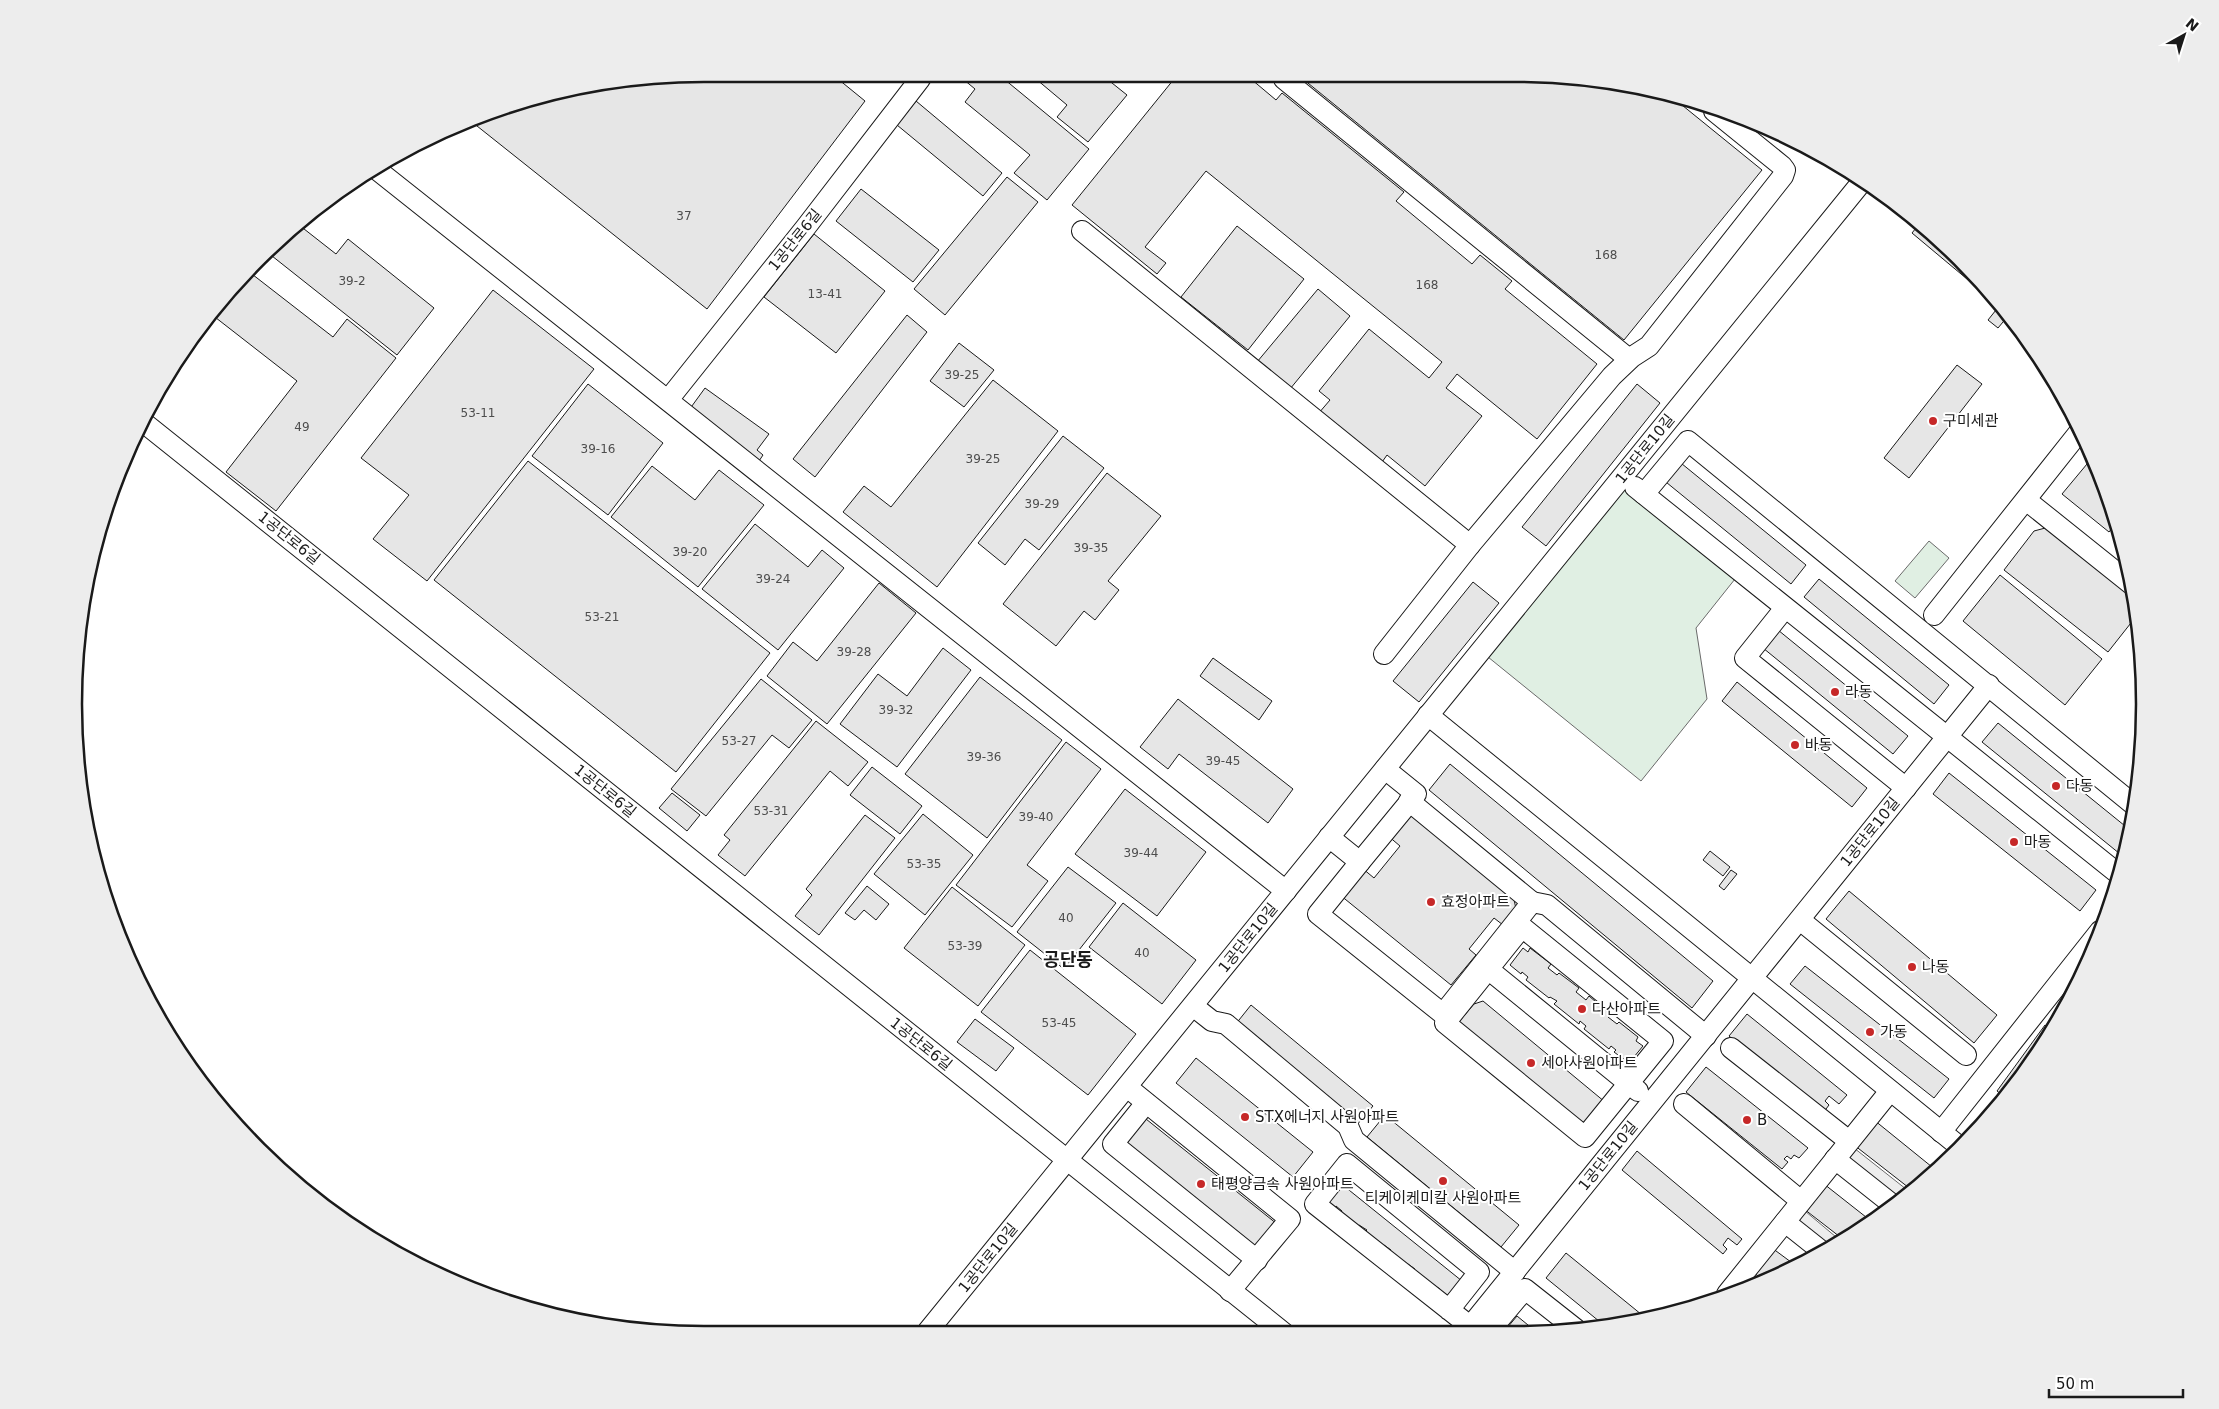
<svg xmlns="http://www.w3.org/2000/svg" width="2219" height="1409" viewBox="0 0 2219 1409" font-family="'DejaVu Sans','Noto Sans KR',sans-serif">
<rect width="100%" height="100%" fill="#fff"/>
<g fill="#e0efe3" stroke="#6a6a6a">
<polygon points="1624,489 1735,579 1696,628 1707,699 1641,781 1488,657"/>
<polygon points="1929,541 1949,558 1915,598 1895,581"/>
</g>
<g fill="#ededed" stroke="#6a6a6a">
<polygon points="1854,1148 1911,1193 1897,1203 1844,1161"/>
<polygon points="1805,1211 1842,1242 1830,1250 1796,1223"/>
</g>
<g fill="#e6e6e6" stroke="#1a1a1a">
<polygon points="622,79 838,79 865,101 707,309 472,122 502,107"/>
<polygon points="963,79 1004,79 1089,149 1047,200 1014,173 1030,155 965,102 975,89"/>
<polygon points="1036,79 1107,79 1127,95 1088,142 1057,117 1067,105"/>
<polygon points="1174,79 1251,79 1276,100 1282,93 1404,192 1396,201 1472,264 1480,255 1512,281 1505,289 1597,364 1537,439 1457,374 1446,388 1482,416 1425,486 1387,455 1380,465 1318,414 1330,400 1319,391 1369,329 1429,378 1442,362 1206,171 1145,247 1166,263 1157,274 1072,205"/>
<polygon points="1303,79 1597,79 1677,101 1762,170 1624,340"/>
<polygon points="916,101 1002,173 983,196 897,125"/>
<polygon points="1007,177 1038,202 945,315 914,289"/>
<polygon points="861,189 939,250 913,282 836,221"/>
<polygon points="1907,212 1984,284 1973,284 1912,233 1916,228 1903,218"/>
<polygon points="299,225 336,254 348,239 434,308 397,355 267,252"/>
<polygon points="1237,226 1304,279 1248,350 1181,297"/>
<polygon points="814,234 885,291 836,353 764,297"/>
<polygon points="248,271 333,337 347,319 396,358 276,511 226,472 297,381 211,314"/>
<polygon points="1318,289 1350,316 1290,389 1257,362"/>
<polygon points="493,290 594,369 427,581 373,539 409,495 361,458"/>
<polygon points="2000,305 2008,316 1998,328 1988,320"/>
<polygon points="907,315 927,332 815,477 793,459"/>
<polygon points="959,343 994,370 964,407 930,381"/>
<polygon points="1957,365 1982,384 1909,478 1884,458"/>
<polygon points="993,380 1058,431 937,587 843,512 864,486 891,507"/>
<polygon points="588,384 663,443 608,515 532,456"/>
<polygon points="1637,384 1660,403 1546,546 1522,527"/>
<polygon points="705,388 769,434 757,450 763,455 759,461 689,410"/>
<polygon points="1063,436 1104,468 1039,550 1025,539 1005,565 978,543"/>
<polygon points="2092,458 2112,502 2117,522 2109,532 2062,494"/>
<polygon points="1676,459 1806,565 1791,584 1661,478"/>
<polygon points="528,461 770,653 676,772 434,580"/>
<polygon points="652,466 695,500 719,470 764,505 698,587 611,517"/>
<polygon points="1107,473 1161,516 1108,581 1119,590 1095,620 1084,611 1056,646 1003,604"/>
<polygon points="755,524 808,567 822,550 844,568 778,650 702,589"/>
<polygon points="2049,527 2133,594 2138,614 2108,652 2004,570 2034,531"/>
<polygon points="2000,575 2102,659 2065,705 1963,621"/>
<polygon points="1819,579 1949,685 1934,704 1804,597"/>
<polygon points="1473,582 1499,603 1419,702 1393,681"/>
<polygon points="879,583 916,613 827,724 767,676 793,642 817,661"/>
<polygon points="1778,630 1908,736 1893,754 1763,648"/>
<polygon points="943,648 971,670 897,767 840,724 878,674 907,696"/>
<polygon points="1213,658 1272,701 1259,720 1200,676"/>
<polygon points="980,677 1062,740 987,838 905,774"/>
<polygon points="761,679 812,720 789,748 772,735 706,816 671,789"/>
<polygon points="1737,682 1867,788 1852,807 1722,701"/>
<polygon points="1178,699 1293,789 1268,823 1179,754 1168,769 1140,747"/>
<polygon points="816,721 868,762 848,786 830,771 745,876 718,855 730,840 724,835"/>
<polygon points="1998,723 2130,830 2125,858 1982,742"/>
<polygon points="1066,742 1101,769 1027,865 1048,881 1012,927 956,885"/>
<polygon points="1450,764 1713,981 1692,1008 1429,790"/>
<polygon points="872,767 922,806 900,834 850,795"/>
<polygon points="1949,773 2096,890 2080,911 1933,794"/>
<polygon points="1125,789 1206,852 1157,916 1075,854"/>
<polygon points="672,793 700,815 687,831 659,808"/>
<polygon points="1409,807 1512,890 1516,909 1503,925 1494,918 1469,949 1476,955 1451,985 1340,895 1362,868 1374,878 1400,846 1387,835"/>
<polygon points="923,814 973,855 925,915 874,874"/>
<polygon points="865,815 895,838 819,935 795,916 812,895 806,889"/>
<polygon points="1710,851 1730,867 1723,876 1703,860"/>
<polygon points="1068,867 1116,903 1064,969 1017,932"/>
<polygon points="1731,870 1737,874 1724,890 1719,886"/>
<polygon points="867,886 889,904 876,920 864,910 855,920 845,913"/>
<polygon points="952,887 1025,945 978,1006 904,948"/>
<polygon points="1849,891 1997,1015 1974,1043 1826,919"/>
<polygon points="1123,903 1196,960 1162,1004 1089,947"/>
<polygon points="1523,948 1528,952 1530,948 1551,964 1548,968 1557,975 1559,973 1579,988 1576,992 1586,1000 1589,996 1610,1014 1608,1017 1617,1024 1619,1022 1638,1037 1636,1041 1643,1046 1629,1063 1614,1052 1616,1050 1611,1046 1609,1049 1584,1029 1586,1026 1580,1021 1579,1024 1554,1004 1557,1001 1550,997 1549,998 1526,980 1528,977 1522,972 1521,974 1510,965"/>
<polygon points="1030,950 1136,1034 1088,1095 981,1012"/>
<polygon points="1805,966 1949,1079 1934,1098 1790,984"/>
<polygon points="1483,1001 1605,1102 1583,1128 1457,1024 1474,1004"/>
<polygon points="1251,1005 1373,1106 1356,1126 1235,1025"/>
<polygon points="1747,1014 1847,1095 1839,1104 1829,1096 1825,1101 1829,1105 1823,1113 1729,1036"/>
<polygon points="975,1019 1014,1048 996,1071 957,1042"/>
<polygon points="2045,1025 2051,1030 2015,1089 2006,1098 1997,1091"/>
<polygon points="1196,1058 1313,1152 1293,1177 1176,1083"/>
<polygon points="1706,1067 1808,1148 1799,1158 1794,1155 1791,1159 1787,1156 1784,1159 1788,1162 1782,1169 1686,1092"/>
<polygon points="1385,1115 1519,1225 1501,1247 1367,1137"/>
<polygon points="1146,1119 1277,1224 1256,1249 1125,1144"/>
<polygon points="1874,1120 1937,1171 1913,1191 1854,1145"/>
<polygon points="1637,1151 1742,1239 1737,1245 1728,1238 1723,1245 1727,1249 1723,1254 1622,1170"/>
<polygon points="1339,1182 1462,1281 1447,1300 1437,1292 1440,1289 1432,1284 1430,1287 1412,1272 1415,1269 1408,1264 1406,1267 1388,1253 1391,1250 1384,1245 1382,1248 1364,1233 1367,1230 1359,1225 1357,1227 1340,1214 1342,1211 1336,1206 1334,1209 1324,1200"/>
<polygon points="1824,1184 1871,1221 1844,1240 1804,1209"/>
<polygon points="1772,1248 1795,1265 1762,1279 1753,1272"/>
<polygon points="1566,1253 1647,1319 1605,1326 1546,1278"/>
<polygon points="1517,1316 1539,1334 1502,1334"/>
</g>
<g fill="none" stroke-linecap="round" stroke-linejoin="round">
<g stroke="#1a1a1a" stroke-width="22">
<g id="minor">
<polyline points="1284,79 1629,359"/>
<polyline points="376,169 1286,891"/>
<polyline points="1082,231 1470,545"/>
<polyline points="668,400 806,227 920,79"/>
<polyline points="143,422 1284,1333"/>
<polyline points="1635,487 2121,876"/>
<polyline points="1644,494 1688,441 2134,805"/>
<polyline points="2026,500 2131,584"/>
<polyline points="1785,608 1745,658 1906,788"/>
<polyline points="1934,615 2080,431"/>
<polyline points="1384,654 1470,545 1612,376 1632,357 1649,346 1783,176 1785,170 1782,166 1714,111"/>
<polyline points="1428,715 1960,1147"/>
<polyline points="1409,801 1532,902"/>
<polyline points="1329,837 1360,862 1318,914 1443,1014 1532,902 1547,905 1706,1036"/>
<polyline points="1360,862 1416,794 1385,769"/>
<polyline points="1800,920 1966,1055"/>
<polygon points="1522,927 1663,1041 1585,1137 1445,1023"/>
<polyline points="1488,969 1638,1091"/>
<polyline points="1193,1006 1212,1021 1226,1024 1348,1126 1354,1140 1515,1272"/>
<polyline points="1731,1048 1849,1141"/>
<polyline points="1127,1087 1290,1219 1230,1291"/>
<polyline points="1146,1103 1113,1144 1257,1260"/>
<polyline points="1684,1104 1801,1201"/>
<polyline points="1941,1132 2100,931"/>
<polyline points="1835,1159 1893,1205"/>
<polyline points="1785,1222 1824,1253"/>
<polyline points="1727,1294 1890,1091"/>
<polyline points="1449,1310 1479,1272 1347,1164 1315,1204 1471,1327"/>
<polyline points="928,1331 1861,183"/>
<polyline points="1465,1333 1989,685"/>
<polyline points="1487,1334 1525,1289 1577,1330"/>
</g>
</g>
<use href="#minor" stroke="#fff" stroke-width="20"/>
</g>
<g fill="#c62828" stroke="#fff" stroke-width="2">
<circle cx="1933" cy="421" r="5"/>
<circle cx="1835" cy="692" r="5"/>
<circle cx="1795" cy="745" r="5"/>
<circle cx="2056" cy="786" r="5"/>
<circle cx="2014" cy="842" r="5"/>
<circle cx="1431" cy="902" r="5"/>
<circle cx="1912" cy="967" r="5"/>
<circle cx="1582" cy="1009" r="5"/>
<circle cx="1870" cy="1032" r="5"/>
<circle cx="1531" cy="1063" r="5"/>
<circle cx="1245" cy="1117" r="5"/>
<circle cx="1747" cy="1120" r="5"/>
<circle cx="1443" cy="1181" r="5"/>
<circle cx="1201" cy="1184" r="5"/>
</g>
<g text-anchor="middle" stroke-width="4" stroke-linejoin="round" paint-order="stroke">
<g font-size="12" fill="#4d4d4d">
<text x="684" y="220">37</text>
<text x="1606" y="259">168</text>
<text x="352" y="285">39-2</text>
<text x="1427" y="289">168</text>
<text x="825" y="298">13-41</text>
<text x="962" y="379">39-25</text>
<text x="478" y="417">53-11</text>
<text x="302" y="431">49</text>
<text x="598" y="453">39-16</text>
<text x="983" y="463">39-25</text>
<text x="1042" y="508">39-29</text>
<text x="1091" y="552">39-35</text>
<text x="690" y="556">39-20</text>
<text x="773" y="583">39-24</text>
<text x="602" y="621">53-21</text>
<text x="854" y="656">39-28</text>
<text x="896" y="714">39-32</text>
<text x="739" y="745">53-27</text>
<text x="984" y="761">39-36</text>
<text x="1223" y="765">39-45</text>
<text x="771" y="815">53-31</text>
<text x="1036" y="821">39-40</text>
<text x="1141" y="857">39-44</text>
<text x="924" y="868">53-35</text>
<text x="1066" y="922">40</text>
<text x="965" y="950">53-39</text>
<text x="1142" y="957">40</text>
<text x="1059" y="1027">53-45</text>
</g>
<g font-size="15" fill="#1a1a1a" stroke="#fff">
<text transform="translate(795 240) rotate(-51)" y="5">1공단로6길</text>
<text transform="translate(1645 449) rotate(-51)" y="5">1공단로10길</text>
<text transform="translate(289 538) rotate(39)" y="5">1공단로6길</text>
<text transform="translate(605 791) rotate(39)" y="5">1공단로6길</text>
<text transform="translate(1870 832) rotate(-51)" y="5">1공단로10길</text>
<text transform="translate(1248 938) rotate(-51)" y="5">1공단로10길</text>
<text transform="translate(921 1044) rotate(39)" y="5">1공단로6길</text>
<text transform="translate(1608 1156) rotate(-51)" y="5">1공단로10길</text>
<text transform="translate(988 1258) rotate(-51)" y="5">1공단로10길</text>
</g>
<g font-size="15" fill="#1a1a1a" stroke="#fff" text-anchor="start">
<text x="1943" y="426">구미세관</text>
<text x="1845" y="697">라동</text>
<text x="1805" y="750">바동</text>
<text x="2066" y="791">다동</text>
<text x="2024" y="847">마동</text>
<text x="1441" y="907">효정아파트</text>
<text x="1922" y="972">나동</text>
<text x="1592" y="1014">다산아파트</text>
<text x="1880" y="1037">가동</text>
<text x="1541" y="1068">세아사원아파트</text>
<text x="1255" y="1122">STX에너지 사원아파트</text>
<text x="1757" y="1125">B</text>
<text x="1211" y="1189">태평양금속 사원아파트</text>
<text x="1443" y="1203" text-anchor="middle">티케이케미칼 사원아파트</text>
</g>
<g font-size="18" font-weight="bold" fill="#1a1a1a" stroke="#fff">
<text x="1068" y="966">공단동</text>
</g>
</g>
<path d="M0 0H2219V1409H0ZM704 82H1514A622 622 0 0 1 2136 704V704A622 622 0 0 1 1514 1326H704A622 622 0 0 1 82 704V704A622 622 0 0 1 704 82Z" fill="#ededed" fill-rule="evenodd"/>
<path fill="none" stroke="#1a1a1a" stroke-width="2.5" d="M704 82H1514A622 622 0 0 1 2136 704V704A622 622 0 0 1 1514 1326H704A622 622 0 0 1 82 704V704A622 622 0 0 1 704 82Z"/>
<g transform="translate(2184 35) rotate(39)" stroke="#ffffff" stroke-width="4" paint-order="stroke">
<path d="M0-4L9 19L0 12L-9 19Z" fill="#1a1a1a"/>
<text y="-8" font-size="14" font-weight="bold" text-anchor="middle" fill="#1a1a1a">N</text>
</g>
<path d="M2049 1389v8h134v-8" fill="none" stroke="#1a1a1a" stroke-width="2.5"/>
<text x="2056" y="1389" font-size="15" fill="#1a1a1a" stroke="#ffffff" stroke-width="4" paint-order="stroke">50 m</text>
</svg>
